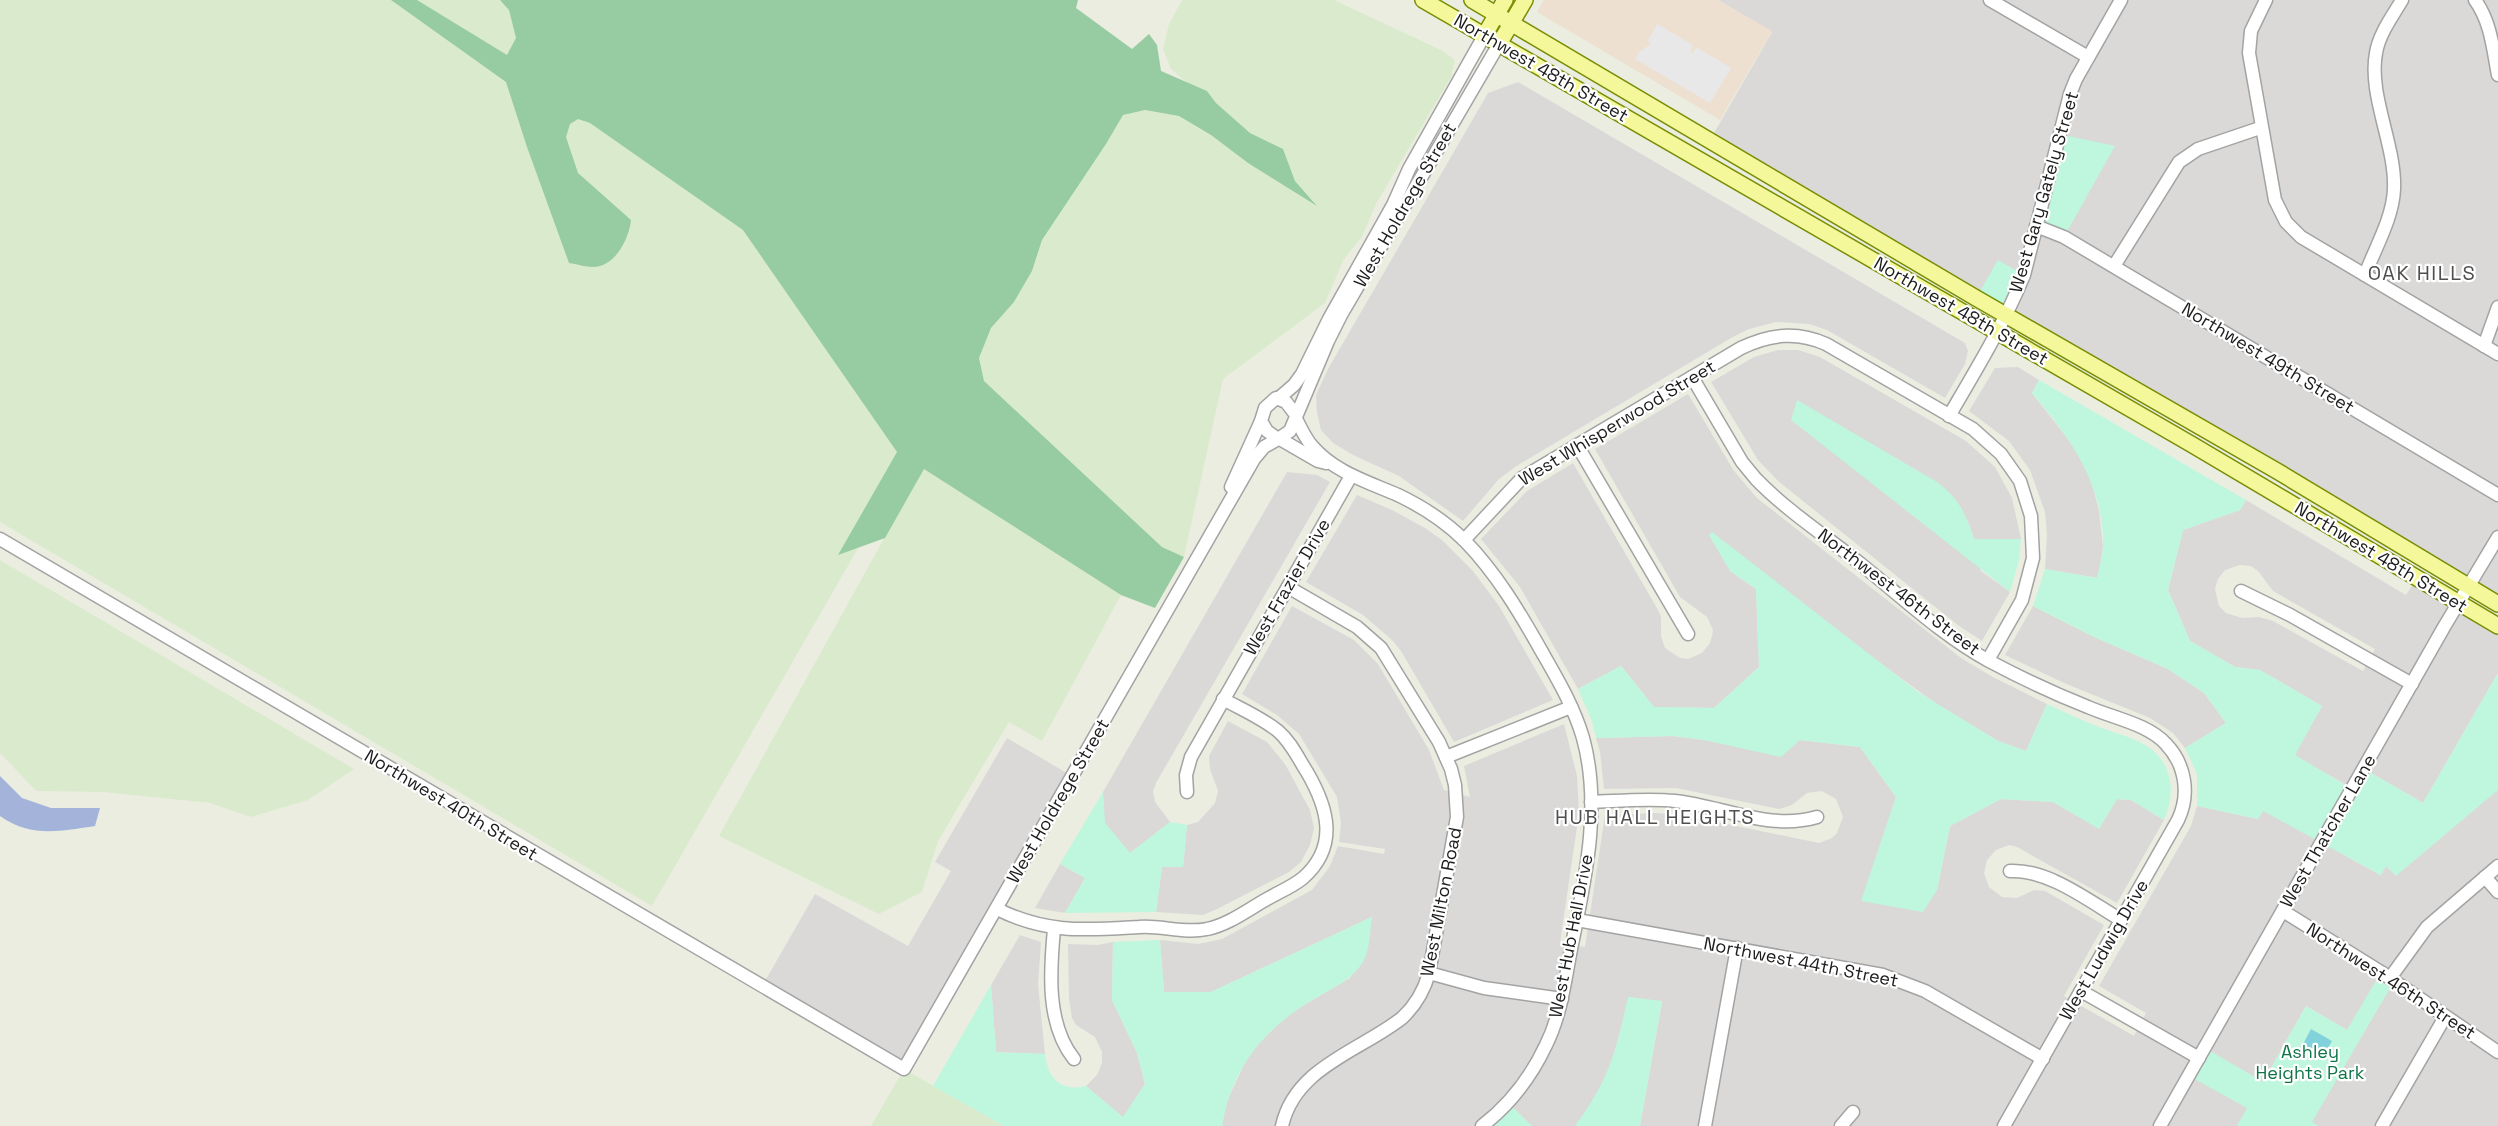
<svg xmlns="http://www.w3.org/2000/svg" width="2498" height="1126" viewBox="0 0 2498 1126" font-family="'Space Grotesk',sans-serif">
<rect width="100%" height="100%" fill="#ebede1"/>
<g fill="#dad9d8" fill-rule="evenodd">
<polygon points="1718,0 2498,0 2498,604 1710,140 1772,32"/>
<polygon points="1518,82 1965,343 1968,351 1965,364 1945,398 1827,330 1809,324 1776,322 1749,329 1731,338 1518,465 1499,479 1463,521 1399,476 1355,456 1333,443 1321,430 1317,413 1316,395 1328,369 1488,93"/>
<polygon points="1778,350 1798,350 1820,357 1966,441 1995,467 2012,498 2021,539 1974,539 1967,518 1981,571 2010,592 1982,641 1959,626 1778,481 1758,460 1711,382 1754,357"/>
<polygon points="2018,367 2039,380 2032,393 2072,444 2090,476 2099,511 2103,547 2098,578 2045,569 2047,535 2045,512 2030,470 2009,441 1969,411 1995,368"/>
<polygon points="1688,394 1734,471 1757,498 1961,658 1991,676 2047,704 2026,751 1998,741 1942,708 1850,641 1730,571 1756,589 1759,667 1714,708 1654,707 1621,666 1578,689 1520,587 1481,539 1527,491 1573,463 1658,610 1661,617 1661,636 1665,648 1680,658 1688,659 1702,653 1710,643 1712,636 1713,630 1707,617 1680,597 1595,449"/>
<polygon points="1287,472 1317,475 1330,482 1156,783 1153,791 1155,802 1170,822 1130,853 1104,823 1103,792"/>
<polygon points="1357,495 1392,510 1425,528 1442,540 1473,571 1499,606 1553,700 1454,742 1401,651 1392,640 1363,615 1306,582"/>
<path d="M2246 500 2406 595 2417 578 2498 626V673L2423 803 2364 769 2353 789 2294 755 2322 706 2260 670 2235 667 2190 641 2168 590 2183 530 2240 510ZM2240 565 2251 566 2259 572 2273 591 2375 649 2363 671 2273 621 2259 617 2242 618 2226 613 2219 606 2215 589 2218 579 2225 570Z"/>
<polygon points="1292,606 1354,640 1378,664 1429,750 1444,790 1470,797 1464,766 1564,724 1577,776 1579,813 1560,943 1585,947 1605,815 1656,813 1683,815 1819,843 1832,838 1837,833 1843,817 1836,799 1822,791 1807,793 1792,805 1779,809 1676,788 1604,789 1600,752 1596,738 1673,736 1704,740 1800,740 1860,747 1896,797 1862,901 1937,890 1950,826 2001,799 2053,802 2099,828 2117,799 2131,800 2164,820 2117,903 2017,847 2009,845 1996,850 1987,860 1984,873 1989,887 2002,897 2017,898 2034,890 2045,891 2104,925 2064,996 2134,1036 2146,1013 2099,986 2191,826 2197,806 2258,819 2263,810 2380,875 2386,866 2498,790 2498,1126 2318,1126 2311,1122 2394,981 2347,1030 2306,1006 2263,1082 2205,1049 2248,1108 2237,1126 1640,1126 1662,1002 1629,997 1610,1070 1596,1098 1575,1126 1532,1126 1507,1102 1482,1126 1222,1126 1226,1103 1250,1052 1287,1015 1350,978 1372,917 1211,992 1164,992 1160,940 1198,944 1222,939 1312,890 1330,866 1338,846 1384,854 1385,849 1339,842 1341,823 1337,797 1299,734 1277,715 1242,694"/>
<polygon points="2033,606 2094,637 2168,669 2204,693 2226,723 2185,748 2173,733 2150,718 2064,683 2005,655"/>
<polygon points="1228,721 1267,742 1285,764 1310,810 1314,828 1310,845 1301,862 1289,872 1217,909 1203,915 1156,912 1162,867 1183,867 1187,825 1198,822 1215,803 1218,791 1210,769 1209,756"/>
<polygon points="1007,738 1072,776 904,1069 761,988 815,894 908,946 951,871 935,862"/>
<polygon points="1060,864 1085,878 1065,913 1035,908"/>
<polygon points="1020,935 1041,942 1038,984 1045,1054 996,1052 991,985"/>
<polygon points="1113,942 1112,1000 1137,1053 1145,1084 1123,1118 1086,1086 1097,1075 1102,1063 1102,1052 1095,1037 1076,1025 1072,1018 1069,999 1068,944 1098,945"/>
</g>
<polygon fill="#eee0d0" points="1544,0 1718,0 1772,31 1720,120 1537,12"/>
<g fill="#daebcd">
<polygon points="0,0 991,0 1129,78 652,906 0,522"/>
<polygon points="1182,0 1334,0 1441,50 1455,60 1451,77 1376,204 1362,237 1344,259 1325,303 1223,379 1184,557 1162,547 984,381 979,358 991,328 1014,302 1032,271 1042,240 1106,144 1123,115 1145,110 1179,116 1211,135 1248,163 1315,203 1295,181 1283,149 1250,133 1216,103 1207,91 1187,83 1171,69 1163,49 1169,24"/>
<polygon points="923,468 1121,595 1042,741 1009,722 938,841 922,892 879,914 719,836"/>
<polygon points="0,560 354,769 308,800 251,817 210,803 103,792 36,791 0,753"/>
<polygon points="904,1069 1004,1126 871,1126"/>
</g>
<path fill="#97cba1" d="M391 0H417L507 55 516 38 509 10 500 0H1078L1076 8 1132 49 1149 34 1157 45 1161 71 1207 91 1216 103 1250 133 1283 149 1295 181 1317 206 1248 163 1211 135 1179 116 1145 110 1123 115 1106 144 1042 240 1032 271 1014 302 991 328 979 358 984 381 1162 547 1184 557 1155 608 1121 595 924 469 885 538 838 555 897 452 743 230 590 123 578 119 570 124 566 137 578 173 631 220C629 239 615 267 593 267 585 267 577 264 569 263L527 147 506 82Z"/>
<g fill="#bef7de">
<polygon points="2059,134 2115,146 2064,237 2036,226"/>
<polygon points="1998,260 2024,275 2007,315 1976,298"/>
<path d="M2039 380 2246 500 2240 510 2183 530 2168 590 2190 641 2235 667 2260 670 2322 706 2295 755 2352 789 2364 769 2423 803 2498 673V790L2396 876 2386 866 2381 875 2263 811 2258 819 2197 806V774L2185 748 2226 723 2204 693 2168 669 2094 637 2033 606 2045 569 2097 578C2099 568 2103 556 2103 546 2104 485 2070 437 2032 393Z"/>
<path d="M1797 400 1937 482C1961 501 1964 511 1974 539H2021L2019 560 2010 592 1791 420Z"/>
<path d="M1712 532 1918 692 1998 741 2026 751 2047 704C2064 712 2081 720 2099 727 2115 733 2136 738 2150 748 2174 766 2175 796 2164 820L2131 800 2117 799 2099 829 2053 802 2001 799 1950 826 1937 890 1923 912 1861 901 1896 797 1860 747 1800 740 1781 757 1704 740 1673 736 1596 738 1592 721 1578 689 1621 666 1654 707 1714 708 1759 667 1756 589 1730 571 1709 535Z"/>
<polygon points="1103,792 1105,823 1130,853 1170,822 1187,825 1183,867 1162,867 1156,912 1065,913 1085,878 1060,864"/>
<path d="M1372 917C1370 930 1370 950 1363 962 1352 980 1331 989 1312 1000 1263 1030 1232 1068 1222 1126H1004L933 1086 991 985 996 1052 1045 1054C1048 1078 1060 1092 1086 1086L1123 1117 1145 1084 1137 1053 1112 1000 1113 942 1160 940 1164 992H1211Z"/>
<polygon points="2381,972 2394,981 2312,1122 2318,1126 2237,1126 2247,1108 2189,1076 2205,1048 2263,1082 2306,1006 2347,1030"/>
<path d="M1628 997 1662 1001 1640 1126H1575C1609 1080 1616 1052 1628 997Z"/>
<polygon points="1507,1102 1532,1126 1482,1126"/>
</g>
<polygon fill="#81d2da" points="2311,1029 2332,1041 2322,1059 2301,1048"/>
<polygon fill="#e8e8e8" points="1657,24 1693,45 1690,52 1693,53 1696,47 1731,68 1710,103 1635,59 1639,52 1651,44 1648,40"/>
<path fill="#a3b3d9" d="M0 776 22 798 51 808H100L95 826C60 831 31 838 0 816Z"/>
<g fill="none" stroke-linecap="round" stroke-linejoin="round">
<g stroke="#a3a3a3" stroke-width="15">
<g id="minor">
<polyline points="1990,0 2088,57"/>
<polyline points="2266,0 2251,31 2249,53 2275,200 2286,222 2301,237 2498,354"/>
<path d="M2475 0C2491 22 2493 49 2498 75"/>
<polyline points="2036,226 2064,237 2498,495"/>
<polyline points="2114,266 2179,162 2198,149 2260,128"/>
<path d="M2365 275C2375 248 2393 218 2394 189 2396 146 2368 95 2376 53 2379 34 2392 17 2402 0"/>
<polyline points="2484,346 2498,307"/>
<path d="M1692 377 1742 462 1756 479C1787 511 1827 537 1862 565 1903 598 1943 636 1989 661 2021 678 2055 694 2088 707 2113 718 2148 724 2166 744 2186 765 2190 795 2178 820L2004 1126"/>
<polyline points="1279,398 1294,385 1302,374 1329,319 1393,205 1409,169 1484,36"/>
<polyline points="1296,415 1286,402 1276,398 1265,408 1261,421 1267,431 1278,439 1290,431 1328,341 1341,315 1499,44"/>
<path d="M1949 416C1976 370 2004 324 2024 275L2070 94 2076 79 2121 0"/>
<path d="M1296 419C1301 428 1305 438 1312 446 1334 472 1368 482 1398 495 1421 506 1446 522 1465 541 1497 574 1520 613 1542 652 1558 680 1574 707 1583 738 1602 807 1585 880 1571 949 1565 981 1561 1015 1546 1045 1531 1077 1509 1105 1482 1126"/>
<polyline points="1280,439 1318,461 1326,463"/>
<polyline points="1577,445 1688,634"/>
<polyline points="1231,487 1261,421"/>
<polyline points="0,539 904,1069 1254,459 1264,447 1278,439"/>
<path d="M1464 540 1522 478 1741 348C1770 334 1797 331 1826 344L1973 429 2001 454 2020 481 2031 516 2033 558 2022 600 1988 660"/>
<polyline points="2241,591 2290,615 2412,684"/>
<polyline points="1446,757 1571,707"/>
<polyline points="1187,792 1186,775 1191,757 1351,476"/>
<path d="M1591 802C1619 801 1648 798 1675 801 1722 806 1769 831 1817 817"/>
<path d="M2010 871C2048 869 2089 901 2121 920"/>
<polyline points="2485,877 2498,892"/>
<path d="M997 909C1047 934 1086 930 1139 927 1161 925 1184 934 1207 929 1228 925 1249 909 1267 899 1279 892 1292 887 1303 878 1339 846 1328 808 1307 772 1298 758 1291 742 1278 731 1262 718 1241 709 1223 699"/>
<polyline points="2283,911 2381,972 2498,1052"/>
<polyline points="1577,920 1883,975 1925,991 2043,1059"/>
<path d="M1054 929C1050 971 1046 1024 1074 1059"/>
<polyline points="1429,973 1484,988 1562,999"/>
<polyline points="2390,978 2427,927 2498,866"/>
<polyline points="2081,991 2199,1058"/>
<path d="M1282 1126C1295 1067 1360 1051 1402 1018 1416 1005 1424 991 1429 973L1457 817 1455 785 1451 769 1439 742 1381 648 1357 627 1288 587"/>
<polyline points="1705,1126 1737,948"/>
<polyline points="1841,1126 1853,1112"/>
<polyline points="2160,1126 2444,627 2498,537"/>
<polyline points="2382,1126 2445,1017"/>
</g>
</g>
<g stroke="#798e05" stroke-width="18">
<g id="major">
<polyline points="1423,0 2191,444 2498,626"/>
<polyline points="1472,0 1976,298 2277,471 2498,604"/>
<polyline points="1484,36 1505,0"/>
<polyline points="1499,44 1525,0"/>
</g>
</g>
<use href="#minor" stroke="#fff" stroke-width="12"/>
<use href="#major" stroke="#f4f89b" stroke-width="15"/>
</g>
<g text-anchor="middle" stroke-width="4.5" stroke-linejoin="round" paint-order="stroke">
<g font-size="18" fill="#1c1c1c" stroke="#fff">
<text transform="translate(1541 68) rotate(30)" y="6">Northwest 48th Street</text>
<text transform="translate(2044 192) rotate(-74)" y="6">West Gary Gately Street</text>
<text transform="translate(1405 205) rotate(-60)" y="6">West Holdrege Street</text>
<text transform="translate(1961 311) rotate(30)" y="6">Northwest 48th Street</text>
<text transform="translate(2268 358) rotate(31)" y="6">Northwest 49th Street</text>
<text transform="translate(1617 423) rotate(-31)" y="6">West Whisperwood Street</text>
<text transform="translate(2381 557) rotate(31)" y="6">Northwest 48th Street</text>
<text transform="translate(1287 587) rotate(-60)" y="6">West Frazier Drive</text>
<text transform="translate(1899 592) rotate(37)" y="6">Northwest 46th Street</text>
<text transform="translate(1058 801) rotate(-60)" y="6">West Holdrege Street</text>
<text transform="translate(451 805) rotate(31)" y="6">Northwest 40th Street</text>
<text transform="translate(2328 831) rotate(-60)" y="6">West Thatcher Lane</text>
<text transform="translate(1441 902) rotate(-79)" y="6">West Milton Road</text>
<text transform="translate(1571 936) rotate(-79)" y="6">West Hub Hall Drive</text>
<text transform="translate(2104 950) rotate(-60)" y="6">West Ludwig Drive</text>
<text transform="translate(1801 962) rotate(11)" y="6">Northwest 44th Street</text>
<text transform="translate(2391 981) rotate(33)" y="6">Northwest 46th Street</text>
</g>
<g font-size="18" fill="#0f7448" stroke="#fff">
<text x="2310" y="1058">Ashley<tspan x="2310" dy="21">Heights Park</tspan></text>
</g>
<g font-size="20" letter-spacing="1.5" fill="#4f4f4f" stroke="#fff">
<text x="2422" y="280">OAK HILLS</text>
<text x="1655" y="824">HUB HALL HEIGHTS</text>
</g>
</g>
</svg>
